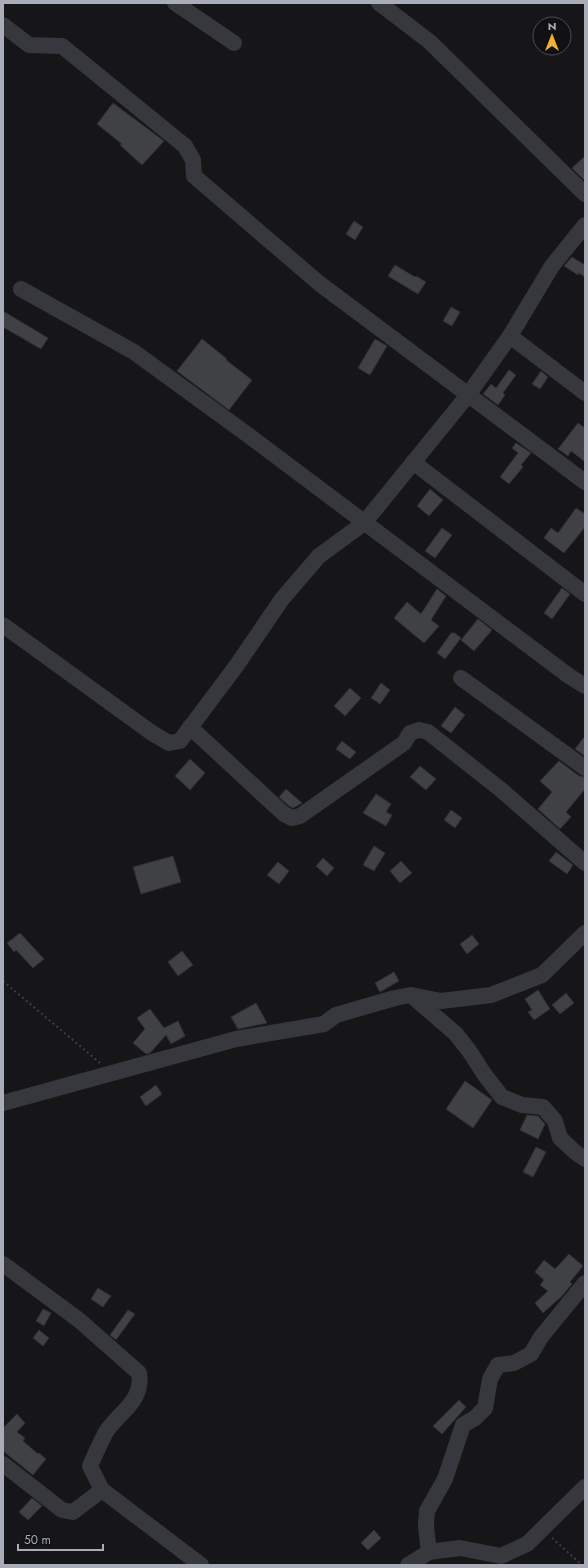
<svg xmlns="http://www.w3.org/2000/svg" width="588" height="1568" viewBox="0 0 588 1568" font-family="Jost,sans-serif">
<rect width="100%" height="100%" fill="#161618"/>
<g fill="#404145" stroke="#303034">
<polygon points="113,103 164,141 142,165 120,145 122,144 97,124"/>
<polygon points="585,156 585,181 572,168"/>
<polygon points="354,221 363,227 355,240 346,234"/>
<polygon points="572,257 585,265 585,277 579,273 578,275 564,266"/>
<polygon points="395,265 415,277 416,276 426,282 418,294 388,276"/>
<polygon points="451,307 460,312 452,326 443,321"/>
<polygon points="3,311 48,338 41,349 3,327"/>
<polygon points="202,339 227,359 226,360 252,380 229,410 177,371"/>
<polygon points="375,339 387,346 370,375 358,368"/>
<polygon points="509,370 516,375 503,393 505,395 498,405 483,394 491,384 496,388"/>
<polygon points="541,371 548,377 540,389 532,384"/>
<polygon points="578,423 585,428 585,462 571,451 568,456 558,449"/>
<polygon points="516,443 531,453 521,465 523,467 509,484 500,477 518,453 512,448"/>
<polygon points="430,489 443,500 429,516 417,506"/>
<polygon points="576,508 585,514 585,527 564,553 544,538 551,528 558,533"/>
<polygon points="442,528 452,535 435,558 425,551"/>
<polygon points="562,588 570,594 552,619 544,613"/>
<polygon points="437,589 446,596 431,620 439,626 424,643 394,618 407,602 421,614"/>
<polygon points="478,619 492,630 474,651 461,640"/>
<polygon points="451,633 455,633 461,638 445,659 437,653"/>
<polygon points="381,683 390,690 380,704 371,698"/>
<polygon points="350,688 361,698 345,716 334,706"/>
<polygon points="455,707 465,715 451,733 441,726"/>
<polygon points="585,736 585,756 575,749"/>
<polygon points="342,741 356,752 350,759 336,749"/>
<polygon points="190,759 205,773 190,790 175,776"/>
<polygon points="559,761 579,776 585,777 585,789 566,812 571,817 560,829 538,809 552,792 540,781"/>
<polygon points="420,766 436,779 426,790 410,777"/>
<polygon points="286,789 302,803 293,808 289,806 279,797"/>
<polygon points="376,794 391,804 386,812 392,815 386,826 363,813"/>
<polygon points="451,810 462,818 455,828 444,820"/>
<polygon points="374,846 385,853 374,871 363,865"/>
<polygon points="556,852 573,865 567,874 549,861"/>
<polygon points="173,856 181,882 141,894 133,867"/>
<polygon points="323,858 334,868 327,876 316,866"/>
<polygon points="401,861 412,873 400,883 390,871"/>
<polygon points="278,862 289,871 279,884 267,875"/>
<polygon points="20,933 44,959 33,968 16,950 14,952 7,943"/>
<polygon points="472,935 479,944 467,954 460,944"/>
<polygon points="182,951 193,965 178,976 168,962"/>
<polygon points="394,972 399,981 380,992 375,983"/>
<polygon points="538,990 550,1009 534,1020 528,1012 532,1010 525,999"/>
<polygon points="566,993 574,1003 560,1014 552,1005"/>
<polygon points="256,1003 267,1023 238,1029 231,1017"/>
<polygon points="150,1009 164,1028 178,1021 185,1036 171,1044 166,1035 150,1053 146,1054 133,1043 145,1029 137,1018"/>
<polygon points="465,1081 492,1100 473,1128 446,1109"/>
<polygon points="156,1085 162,1094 146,1106 140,1097"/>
<polygon points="527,1115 538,1116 545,1124 538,1139 520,1130"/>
<polygon points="536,1147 546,1152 533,1177 523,1172"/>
<polygon points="569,1254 583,1266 570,1282 572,1284 562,1296 543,1313 535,1303 548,1291 540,1285 544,1280 535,1272 544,1260 555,1269"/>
<polygon points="98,1288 111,1296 103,1307 91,1299"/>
<polygon points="43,1309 51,1313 44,1326 36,1321"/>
<polygon points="128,1310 135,1314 116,1340 110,1335"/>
<polygon points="39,1330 49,1338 43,1346 33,1338"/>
<polygon points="459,1400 466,1407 442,1434 433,1426"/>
<polygon points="17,1414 25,1423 17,1432 25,1438 23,1441 38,1454 39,1453 46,1459 33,1475 3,1451 3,1428"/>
<polygon points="32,1498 42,1506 28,1520 19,1512"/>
<polygon points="374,1530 381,1538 368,1550 361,1543"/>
</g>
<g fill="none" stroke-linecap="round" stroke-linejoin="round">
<g stroke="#3d3f44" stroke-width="2" stroke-dasharray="2 3" stroke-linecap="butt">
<polyline points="3,981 100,1063"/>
<polyline points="552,1538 582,1565"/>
</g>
<g stroke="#37383d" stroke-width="16">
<polyline points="175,3 234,43"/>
<polyline points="379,3 430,42 585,194"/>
<polyline points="3,25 29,45 62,46 185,146 193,160 194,176 320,284 585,482"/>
<polyline points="21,289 134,352 248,435 569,676 585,686"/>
<polyline points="510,336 585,393"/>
<polyline points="413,462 585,594"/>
<polyline points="3,625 152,733 169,743 180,741 237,665 282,599 319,556 364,523 468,395 510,336 552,266 585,225"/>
<polyline points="461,678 585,768"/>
<polyline points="190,727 284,814 292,818 300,816 404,743 410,733 419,730 428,732 500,789 585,863"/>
<polyline points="412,996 456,1034 470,1052 484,1074 502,1097 522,1105 543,1107 555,1121 560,1138 575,1152 585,1159"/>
<polyline points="3,1103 236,1039 324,1024 336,1015 395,998 411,995 441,1001 491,995 542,975 585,933"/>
<path d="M3 1264 79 1320 139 1373C144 1401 119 1412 106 1432 100 1443 95 1455 90 1466L102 1490 201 1565"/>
<polyline points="3,1464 62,1510 73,1512 102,1490"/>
<polyline points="429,1552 426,1526 427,1511 445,1479 463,1425 475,1418 485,1408 490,1379 498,1365 514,1363 531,1354 541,1337 585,1283"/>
<polyline points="408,1565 429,1552 460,1548 501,1556 527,1544 585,1487"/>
</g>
</g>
<rect width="588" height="1568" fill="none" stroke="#a8adb8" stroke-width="8"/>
<g transform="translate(552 36)"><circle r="19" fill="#111113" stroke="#4d4f55"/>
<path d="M0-3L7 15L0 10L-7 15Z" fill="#f2b134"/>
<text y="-6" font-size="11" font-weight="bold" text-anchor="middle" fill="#a8adb8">N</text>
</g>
<path d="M18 1544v6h85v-6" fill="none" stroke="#a8adb8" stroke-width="2"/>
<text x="24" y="1544" font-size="12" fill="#a8adb8" stroke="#111113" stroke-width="3" paint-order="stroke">50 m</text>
</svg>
